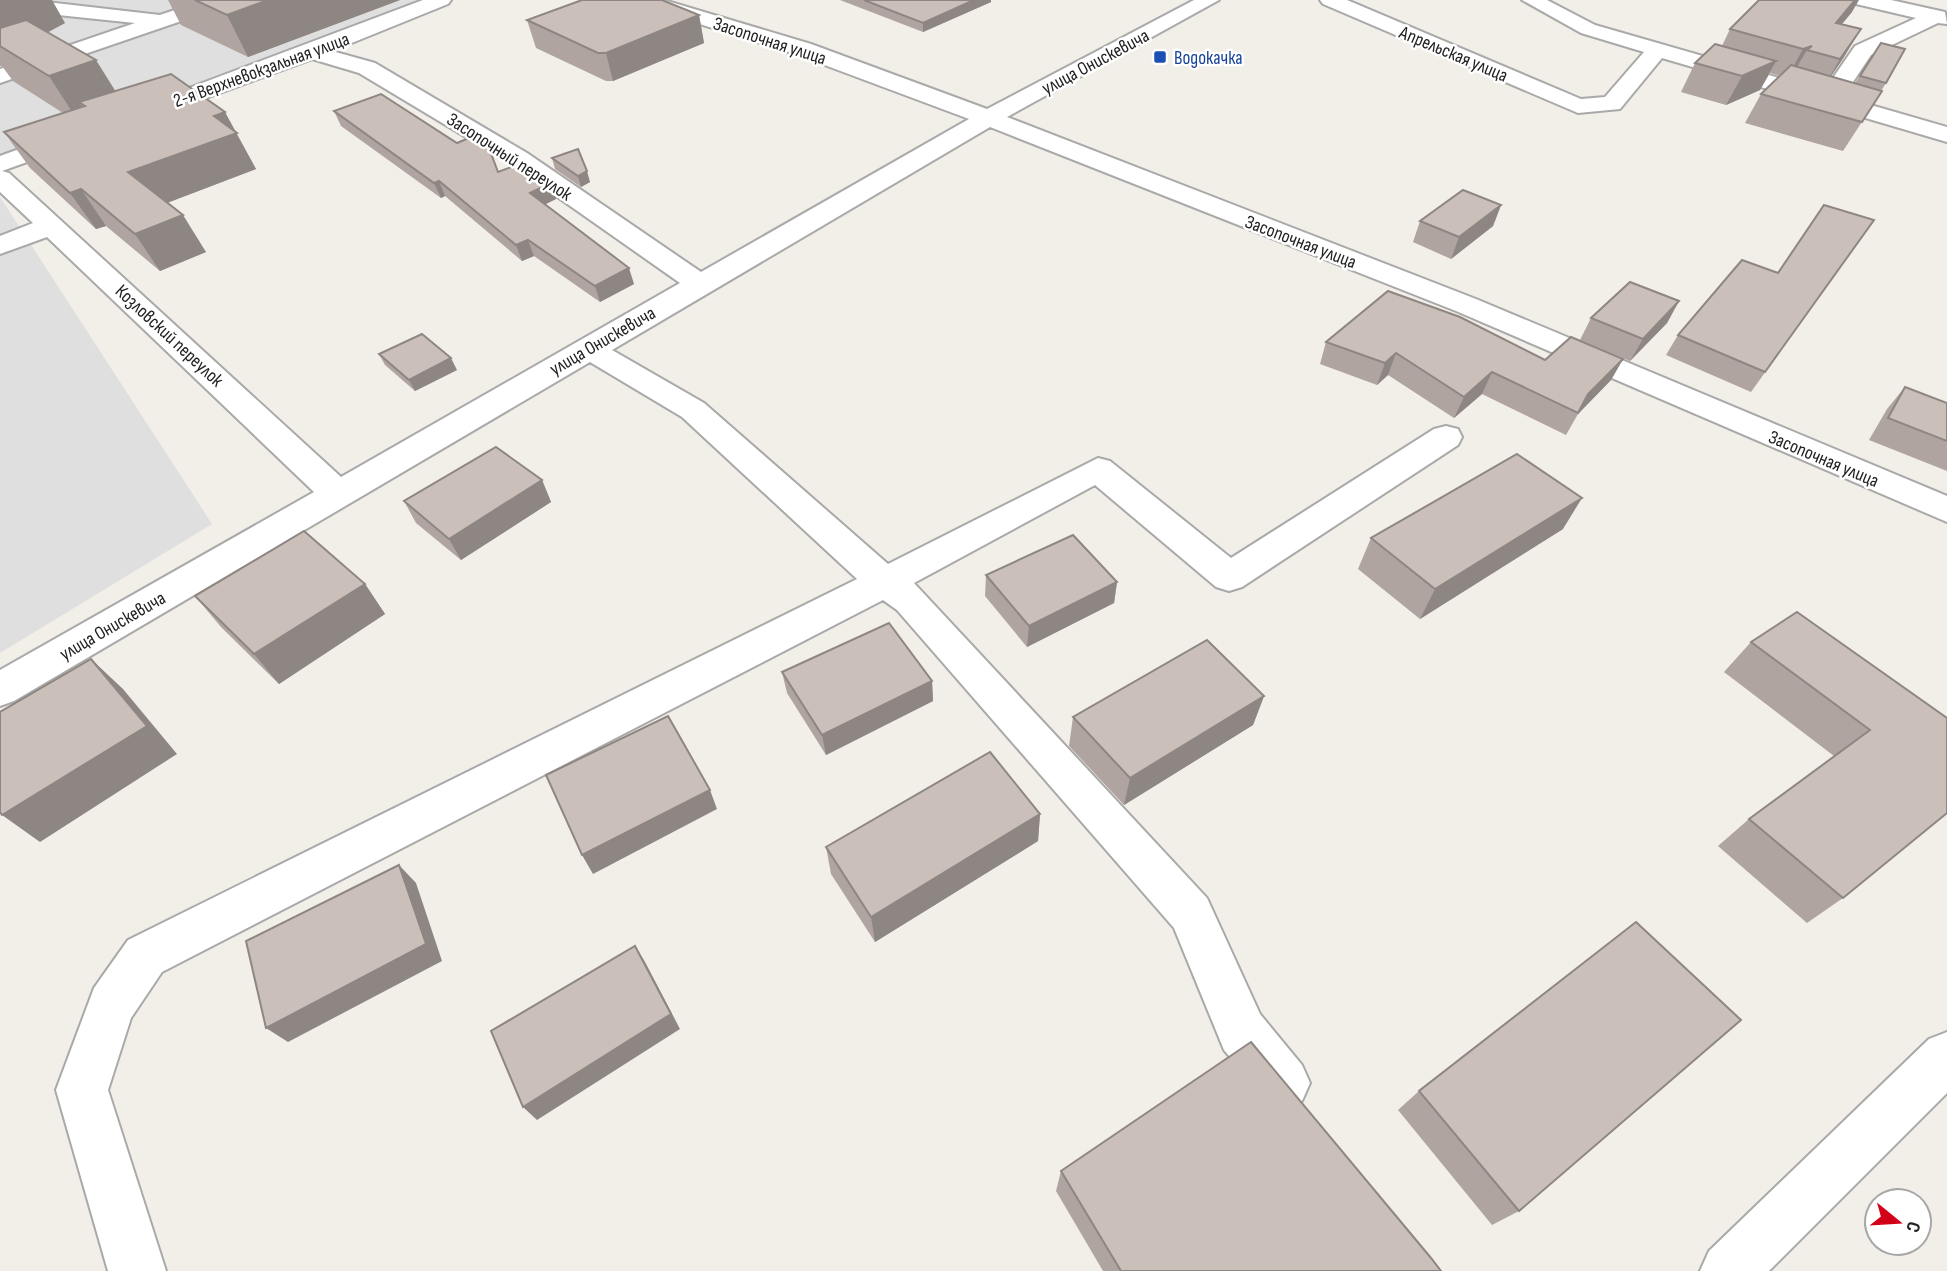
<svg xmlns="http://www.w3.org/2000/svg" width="1947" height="1271" viewBox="0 0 1947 1271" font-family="'Sofia Sans Condensed',sans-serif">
<rect width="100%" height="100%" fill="#f2eee8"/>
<g fill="#e0dfdf">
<polygon points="0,0 423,0 0,162"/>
<polygon points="0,197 212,524 0,653"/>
</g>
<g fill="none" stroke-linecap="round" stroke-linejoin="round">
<g stroke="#a9a9a9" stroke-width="4">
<g id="minor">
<polygon points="0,0 29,0 160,15 204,0 234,0 231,4 0,83 0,69 135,23 0,9"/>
<polygon points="423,0 451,0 448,4 332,51 375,63 527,153 701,272 969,119 795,54 636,4 633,0 664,0 811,44 987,109 1194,0 1219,0 1007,117 1476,299 1947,496 1947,522 1456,311 990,127 612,350 704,403 888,564 1098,458 1110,461 1231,558 1434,429 1446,426 1458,429 1462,437 1458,445 1242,587 1229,591 1216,587 1095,485 914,583 1207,898 1260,1014 1302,1065 1310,1083 1302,1101 1284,1109 1266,1101 1224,1050 1174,928 897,610 883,600 162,972 131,1018 108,1090 166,1271 108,1271 56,1090 94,988 128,940 857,579 682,417 590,362 14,701 0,706 0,670 314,492 47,237 0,254 0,236 33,223 0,192 0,156 61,134 77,134 81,139 77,144 2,171 9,173 341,477 680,283 509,163 359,73 312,59 157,116 141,116 137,111 141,106"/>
<polygon points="1320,0 1347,0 1581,99 1605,97 1644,52 1581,33 1522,0 1547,0 1595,25 1824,91 1855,46 1916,18 1856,4 1853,0 1891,0 1945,12 1947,24 1938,23 1871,55 1843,97 1947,127 1947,142 1662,58 1620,109 1578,113 1323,4"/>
<polygon points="1947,1032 1947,1093 1769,1271 1700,1271 1709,1251 1929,1039"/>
</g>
</g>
<use href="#minor" fill="#fff" fill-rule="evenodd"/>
</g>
<g fill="#afa4a0">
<polygon points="0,0 65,23 48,32 115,91 235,132 256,169 167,203 206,252 160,271 106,226 96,229 30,168 4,132 63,113 13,81 2,66 0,66"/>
<polygon points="168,0 400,0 248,57 181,25"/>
<polygon points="840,0 991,0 991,2 923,32"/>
<polygon points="1852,12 1842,24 1844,57 1831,76 1855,83 1881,43 1886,83 1881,91 1882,91 1843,151 1745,123 1761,94 1780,76 1770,73 1760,90 1726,105 1681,92 1695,63 1722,46 1730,29"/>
<polygon points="699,15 704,43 613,81 606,81 536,48 527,20"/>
<polygon points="334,111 498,172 551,183 556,199 545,204 634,284 600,302 534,256 522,261 445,196 441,198 341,126"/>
<polygon points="552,158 590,182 581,187 555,169"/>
<polygon points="1501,205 1493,226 1451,259 1413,242 1420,221"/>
<polygon points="1874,220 1751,392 1666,355 1678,335 1778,273"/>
<polygon points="1679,301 1667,323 1630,361 1580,340 1591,318"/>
<polygon points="1326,342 1545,360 1623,359 1611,380 1578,414 1566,435 1482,394 1454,418 1388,375 1377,385 1320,364"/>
<polygon points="379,354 457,370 415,391 385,365"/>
<polygon points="1905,387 1947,403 1947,471 1869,440 1887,409"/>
<polygon points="542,480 551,502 461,560 416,523 404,501"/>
<polygon points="1563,529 1420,619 1358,569 1371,538"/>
<polygon points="986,575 1117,582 1114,603 1027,647 985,596"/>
<polygon points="365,584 385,614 279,684 221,627 195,596"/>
<polygon points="1751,642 1947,718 1843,898 1807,923 1718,846 1749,819 1834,756 1724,672"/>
<polygon points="782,672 932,681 933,701 826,755 787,693"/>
<polygon points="1264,696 1253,725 1124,805 1069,746 1073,717"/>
<polygon points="1040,814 1038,841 875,942 831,874 826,847"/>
<polygon points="1419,1091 1519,1211 1492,1225 1398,1110"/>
<polygon points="1061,1171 1441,1271 1103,1271 1056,1191"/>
</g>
<g fill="#8e8682">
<polygon points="0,0 52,0 65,23 28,43 0,46"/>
<polygon points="268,0 400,0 248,57 227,15"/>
<polygon points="974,0 991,0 991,2 923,32 923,23"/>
<polygon points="1855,0 1859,0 1852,12 1819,51 1836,23"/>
<polygon points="699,15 704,43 613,81 606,53"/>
<polygon points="1861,29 1844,57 1823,88 1840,59"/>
<polygon points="1812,46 1807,50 1792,75 1787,78 1803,49"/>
<polygon points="96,60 126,108 79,102 91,121 80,124 49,76"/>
<polygon points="1776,61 1760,90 1726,105 1742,76"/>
<polygon points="225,112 256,169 151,209 128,172 214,116"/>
<polygon points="587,171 590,182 581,187 578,176"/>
<polygon points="439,181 445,196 441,198 434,183"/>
<polygon points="551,183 556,199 536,209 530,193"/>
<polygon points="81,189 106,226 96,229 70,193"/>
<polygon points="1501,205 1493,226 1451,259 1459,237"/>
<polygon points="183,215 206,252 160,271 135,234"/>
<polygon points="528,240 534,256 522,261 516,245"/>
<polygon points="629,268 634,284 600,302 595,286"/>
<polygon points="1679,301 1667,323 1630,361 1643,339"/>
<polygon points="1396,353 1388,375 1377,385 1385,363"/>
<polygon points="451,358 457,370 415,391 409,380"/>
<polygon points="1623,359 1611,380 1578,414 1588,394"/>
<polygon points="1492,372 1482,394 1454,418 1464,397"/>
<polygon points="542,480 551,502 461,560 449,539"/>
<polygon points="1582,498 1563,529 1420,619 1435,589"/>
<polygon points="1117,582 1114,603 1027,647 1029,626"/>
<polygon points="365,584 385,614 279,684 254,654"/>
<polygon points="91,659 123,689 177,754 40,842 2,815"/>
<polygon points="932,681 933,701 826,755 822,735"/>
<polygon points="1264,696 1253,725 1124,805 1130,778"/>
<polygon points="710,790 717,809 593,874 582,855"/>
<polygon points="1040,814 1038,841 875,942 871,917"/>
<polygon points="399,865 416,883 442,961 288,1042 266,1028"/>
<polygon points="635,946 645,962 680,1029 537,1120 523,1107"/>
</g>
<g fill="#cbbfba" stroke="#8e8682" stroke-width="2">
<polygon points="195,0 268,0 227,15"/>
<polygon points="582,0 662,0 699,15 606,53 598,53 527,20"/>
<polygon points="864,0 974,0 923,23"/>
<polygon points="1759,0 1855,0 1836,23 1861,29 1840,59 1807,50 1812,46 1803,49 1730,29"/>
<polygon points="26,20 96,60 49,76 0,46 0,28"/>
<polygon points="1881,43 1905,49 1886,83 1860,76"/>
<polygon points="1715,44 1776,61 1742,76 1695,63"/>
<polygon points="1791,65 1882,91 1862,122 1761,94"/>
<polygon points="171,74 225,112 214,116 237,133 128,172 183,215 135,234 81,189 70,193 4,132 85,106 79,102"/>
<polygon points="381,94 457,143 476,135 486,140 498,172 522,163 551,183 530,193 629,268 595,286 528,240 516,245 439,181 434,183 334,111"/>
<polygon points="578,149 587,171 578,176 552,158"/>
<polygon points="1463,190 1501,205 1459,237 1420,221"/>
<polygon points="1824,205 1874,220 1765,372 1678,335 1742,260 1778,273"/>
<polygon points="1630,282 1679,301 1643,339 1591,318"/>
<polygon points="1388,291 1460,317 1545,360 1571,337 1623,359 1588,394 1578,413 1492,372 1464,397 1396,353 1385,363 1326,342"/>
<polygon points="422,334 451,358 409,380 379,354"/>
<polygon points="1905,387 1947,403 1947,441 1888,418"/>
<polygon points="496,447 542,480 449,539 404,501"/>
<polygon points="1517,454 1582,498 1435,589 1371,538"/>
<polygon points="304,531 365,584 254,654 195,596"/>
<polygon points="1073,535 1117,582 1029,626 986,575"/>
<polygon points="1797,612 1947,718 1947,813 1843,898 1749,819 1870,730 1751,642"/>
<polygon points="889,623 932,681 822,735 782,672"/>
<polygon points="1207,640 1264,696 1130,778 1073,717"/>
<polygon points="91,659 147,726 2,815 0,812 0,712"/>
<polygon points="668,716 710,790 582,855 546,775"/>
<polygon points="990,752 1040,814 871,917 826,847"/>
<polygon points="399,865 426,944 266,1028 246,941"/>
<polygon points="1636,922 1741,1020 1519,1211 1419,1091"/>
<polygon points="635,946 671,1014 523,1107 491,1031"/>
<polygon points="1251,1042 1431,1258 1441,1271 1121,1271 1061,1171"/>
</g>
<rect fill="#1a4fb4" stroke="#fff" stroke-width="2.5" x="1153" y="50" width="14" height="14" rx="3.5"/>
<g text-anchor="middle" stroke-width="5" stroke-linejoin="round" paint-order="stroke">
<g font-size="19" fill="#222" stroke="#fff">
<text transform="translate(770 40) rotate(18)" y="7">Засопочная улица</text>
<text transform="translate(1454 53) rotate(23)" y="7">Апрельская улица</text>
<text transform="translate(1095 61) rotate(-28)" y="7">улица Онискевича</text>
<text transform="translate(261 69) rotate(-20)" y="7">2-я Верхневокзальная улица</text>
<text transform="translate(510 156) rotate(33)" y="7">Засопочный переулок</text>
<text transform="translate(1301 241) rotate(21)" y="7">Засопочная улица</text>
<text transform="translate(170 335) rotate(43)" y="7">Козловский переулок</text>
<text transform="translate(602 340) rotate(-30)" y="7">улица Онискевича</text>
<text transform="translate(1824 458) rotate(23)" y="7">Засопочная улица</text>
<text transform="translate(112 625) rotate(-30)" y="7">улица Онискевича</text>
</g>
<g font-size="19" fill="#164399" stroke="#fff" text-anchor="start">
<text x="1174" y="64">Водокачка</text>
</g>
</g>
<g transform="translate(1898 1222) rotate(108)"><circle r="33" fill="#ffffff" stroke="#a7a7a7" stroke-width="2"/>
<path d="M0-5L12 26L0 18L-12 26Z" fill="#d30019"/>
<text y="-10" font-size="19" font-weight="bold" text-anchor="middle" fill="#222222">С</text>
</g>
</svg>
